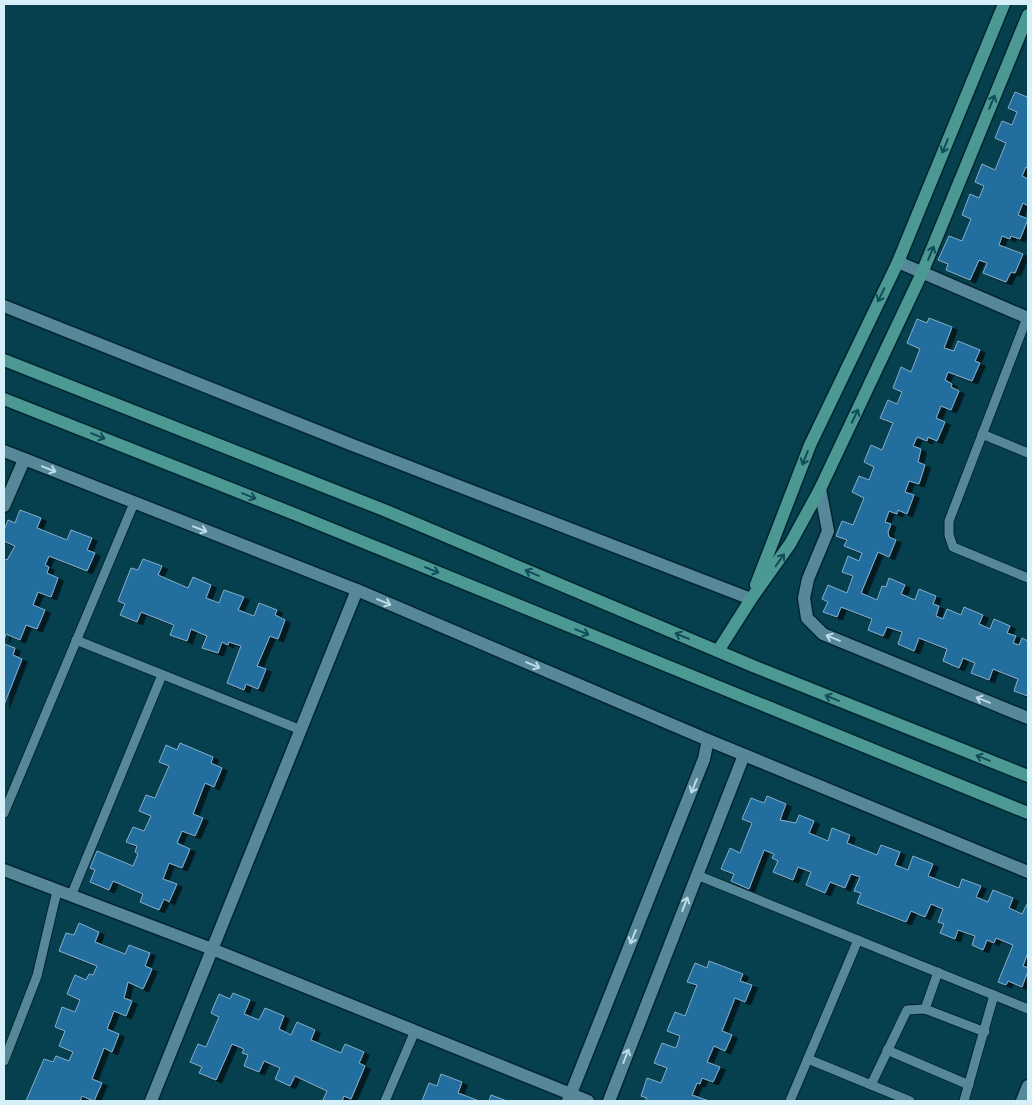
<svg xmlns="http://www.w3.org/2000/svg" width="1032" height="1105" viewBox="0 0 1032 1105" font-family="'Alegreya Sans',sans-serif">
<defs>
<filter id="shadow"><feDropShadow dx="5.5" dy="3" stdDeviation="0" flood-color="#0009"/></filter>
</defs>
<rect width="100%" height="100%" fill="#06404f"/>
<g fill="#226e9e" stroke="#86adcb" filter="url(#shadow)">
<polygon points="1015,92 1027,97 1028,93 1028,168 1026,167 1022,176 1028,179 1028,206 1023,203 1018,215 1028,219 1020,239 1011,236 1010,239 1002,236 999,245 1023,254 1015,273 1011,272 1006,282 983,273 987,263 979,260 970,280 946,270 948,264 938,260 949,236 962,241 971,219 962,215 970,194 979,198 984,186 975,182 982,164 995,170 1006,143 995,138 1002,121 1012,125 1017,112 1008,108"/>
<polygon points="929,318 952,327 944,348 954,351 958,341 980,350 975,361 980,363 972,381 948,372 945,380 952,384 951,387 959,391 951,410 941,406 936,418 945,422 937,441 928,437 927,441 917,437 913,446 921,449 918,462 925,465 919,484 909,481 905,492 914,495 907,514 898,510 897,514 889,511 885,522 891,524 888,532 889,537 896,540 889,557 878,552 861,593 877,600 882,586 886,587 889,578 905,585 901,594 915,600 919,589 936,596 933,604 939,606 936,616 943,619 947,609 961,615 964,607 983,615 979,624 990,629 994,619 1010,626 1007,633 1016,636 1013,643 1019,645 1022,638 1028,641 1028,696 1014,691 1018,679 993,669 989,680 971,673 975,663 963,658 959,668 943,661 947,649 919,638 914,651 898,644 902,632 887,627 883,636 868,630 872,619 841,607 837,617 823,612 828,602 822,599 828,585 847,593 853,576 842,572 848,556 859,561 862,553 844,546 847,540 836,536 842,521 853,525 864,498 852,492 859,476 869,480 874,467 864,462 871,445 882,450 893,423 880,418 888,400 897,404 902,392 893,388 901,367 911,372 920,349 907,343 917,319 927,323"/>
<polygon points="20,510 41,518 37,528 67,540 71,530 92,538 87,550 95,553 87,571 49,556 45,565 49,567 47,573 58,578 51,597 38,592 33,605 45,610 37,629 26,625 20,640 6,634 4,640 4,559 7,560 15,546 4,541 4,530 8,520 15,523"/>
<polygon points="143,559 162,566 158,575 188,588 193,577 211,585 206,598 219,603 224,590 244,597 238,610 254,616 259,603 277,610 275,615 285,620 278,639 270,636 257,666 266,669 258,689 246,684 244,690 227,683 241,646 229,642 228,645 222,642 218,653 202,648 207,636 191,629 187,641 170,635 174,625 141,612 137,622 120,615 125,604 118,601 131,568 138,570"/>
<polygon points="4,644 15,648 13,655 22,659 4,705"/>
<polygon points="180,743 213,757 211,763 222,768 214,787 205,783 193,814 203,818 195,836 182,831 177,843 190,849 182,868 169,863 163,879 177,884 169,902 164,899 159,910 140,902 143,894 113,881 109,890 90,882 95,870 90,868 97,851 133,866 138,854 135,852 137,846 126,842 133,827 144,831 151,816 139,811 146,795 155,798 169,766 159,762 166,745 177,750"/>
<polygon points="767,796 786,804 780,820 796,823 799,815 814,821 809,833 828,841 832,828 850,835 847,843 877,855 881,845 900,852 895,865 908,870 913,856 933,864 928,876 959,888 962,879 981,886 976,897 988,902 993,890 1013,898 1009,908 1022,914 1028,902 1028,952 1023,966 1028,968 1028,971 1022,987 1008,981 1006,985 998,982 1013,945 996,938 994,943 987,940 983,950 972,945 975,936 958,930 955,939 940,933 944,924 938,922 943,909 931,904 925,917 911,911 906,922 857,903 861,893 854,891 860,877 851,874 845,888 830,882 825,893 806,885 811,872 798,867 793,880 773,872 778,861 772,858 774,854 764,850 749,889 731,881 734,874 721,869 730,848 740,853 752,823 742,819 751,798 764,803"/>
<polygon points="79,923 99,932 95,942 125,954 129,945 150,953 145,966 152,969 143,989 128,982 124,998 132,1001 126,1016 114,1011 107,1029 119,1034 112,1052 104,1048 92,1079 102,1083 94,1101 82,1096 80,1101 26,1101 44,1059 53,1062 56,1056 69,1061 73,1052 59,1046 65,1031 55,1027 62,1007 75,1012 80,1000 67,994 75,975 86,980 89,974 93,975 97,966 59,951 66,933 74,935"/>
<polygon points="709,961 743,974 740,981 752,985 745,1002 735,998 722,1031 732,1035 725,1051 714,1046 707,1062 720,1067 713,1082 702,1078 700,1084 697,1083 692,1095 709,1101 645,1101 647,1098 641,1096 647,1078 661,1083 667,1068 654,1063 662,1043 676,1048 680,1036 667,1031 675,1012 685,1016 697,985 687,982 695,963 707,968"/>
<polygon points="233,993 250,1000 244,1014 259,1020 265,1008 284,1016 279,1029 291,1035 297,1022 315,1030 311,1040 341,1053 345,1044 364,1052 359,1063 365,1066 351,1099 344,1096 342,1101 326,1101 323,1100 327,1091 295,1076 290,1086 275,1079 280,1068 264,1061 259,1072 244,1066 248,1055 242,1053 244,1049 232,1044 216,1080 199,1073 202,1067 190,1062 198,1044 206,1047 219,1017 211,1013 219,994 230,999"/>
<polygon points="441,1074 462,1082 458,1093 479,1101 422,1101 429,1083 437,1086"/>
<polygon points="491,1095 507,1101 489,1101"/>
</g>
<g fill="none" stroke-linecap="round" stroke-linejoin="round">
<g stroke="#002530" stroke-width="11">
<g id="lane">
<polyline points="1028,315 949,521 949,535 953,547 1028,578"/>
<polyline points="982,434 1028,453"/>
<polyline points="76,640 301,730"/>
<polyline points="4,813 134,503"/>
<polyline points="697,875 1028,1009"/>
<polyline points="71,896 162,675"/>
<polyline points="925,1009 938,972"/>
<polyline points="887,1050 969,1085"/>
<polyline points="808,1059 910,1101"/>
<polyline points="4,1061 37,976 57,891"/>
<polyline points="871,1085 907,1010 925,1009 985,1032"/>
<polyline points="385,1101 415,1031"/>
<polyline points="790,1101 858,940"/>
<polyline points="964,1101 994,995"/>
</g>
</g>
<g stroke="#002530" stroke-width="15">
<g id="street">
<polyline points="898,262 1028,318"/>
<polyline points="4,306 350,444 751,599"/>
<polyline points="4,451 357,590 708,740 1028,872"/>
<polyline points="820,489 828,531 808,579 804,598 807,618 823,634 1028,718"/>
<polyline points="4,506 24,460"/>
<polyline points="4,870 212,949 588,1101"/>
<polyline points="151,1101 357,590"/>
<polyline points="568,1101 704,759 708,740"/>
<polyline points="609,1101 744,755"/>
<polyline points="1022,1101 1028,1086"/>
</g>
</g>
<g stroke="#002530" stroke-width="15">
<g id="secondary">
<polyline points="4,360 384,510 753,666 1028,776"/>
<polyline points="4,399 297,515 1028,813"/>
<polyline points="756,585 810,445 898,262 1004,4"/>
<polyline points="718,651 751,599 790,544 820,489 922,273 1028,15"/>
</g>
</g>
<use href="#lane" stroke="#568899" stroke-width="9"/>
<use href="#street" stroke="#568899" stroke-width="12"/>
<use href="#secondary" stroke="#4c9893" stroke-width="12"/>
</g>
<defs><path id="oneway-shaft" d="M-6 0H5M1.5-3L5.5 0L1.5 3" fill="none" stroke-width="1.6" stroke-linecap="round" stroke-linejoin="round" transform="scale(1.25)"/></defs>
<g stroke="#104d59">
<use href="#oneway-shaft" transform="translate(992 102) rotate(-68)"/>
<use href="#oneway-shaft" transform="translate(945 146) rotate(112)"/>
<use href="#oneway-shaft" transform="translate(931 253) rotate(-68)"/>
<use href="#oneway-shaft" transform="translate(881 295) rotate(116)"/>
<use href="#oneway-shaft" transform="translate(855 416) rotate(-65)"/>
<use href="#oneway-shaft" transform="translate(98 436) rotate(22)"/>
<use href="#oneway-shaft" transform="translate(805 458) rotate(112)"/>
<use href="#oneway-shaft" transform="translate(249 496) rotate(22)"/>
<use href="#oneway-shaft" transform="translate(780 560) rotate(-55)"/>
<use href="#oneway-shaft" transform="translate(432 570) rotate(22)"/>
<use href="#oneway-shaft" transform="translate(532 573) rotate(-157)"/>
<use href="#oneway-shaft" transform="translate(582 632) rotate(22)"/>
<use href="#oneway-shaft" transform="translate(682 636) rotate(-157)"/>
<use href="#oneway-shaft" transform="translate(832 698) rotate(-158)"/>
<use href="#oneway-shaft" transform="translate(983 758) rotate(-158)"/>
</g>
<g stroke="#bcdbe6">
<use href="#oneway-shaft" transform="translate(49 469) rotate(21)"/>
<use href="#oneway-shaft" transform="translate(200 529) rotate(21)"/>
<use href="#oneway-shaft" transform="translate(384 602) rotate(23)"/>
<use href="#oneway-shaft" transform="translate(833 638) rotate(-158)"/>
<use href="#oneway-shaft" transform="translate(533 665) rotate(23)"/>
<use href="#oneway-shaft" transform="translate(983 700) rotate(-158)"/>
<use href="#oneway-shaft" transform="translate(694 786) rotate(112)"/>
<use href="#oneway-shaft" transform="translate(685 904) rotate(-69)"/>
<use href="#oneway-shaft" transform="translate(633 937) rotate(112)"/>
<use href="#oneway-shaft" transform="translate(626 1056) rotate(-69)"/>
</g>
<rect width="1032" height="1105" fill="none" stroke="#d6f0f9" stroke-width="10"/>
</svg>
